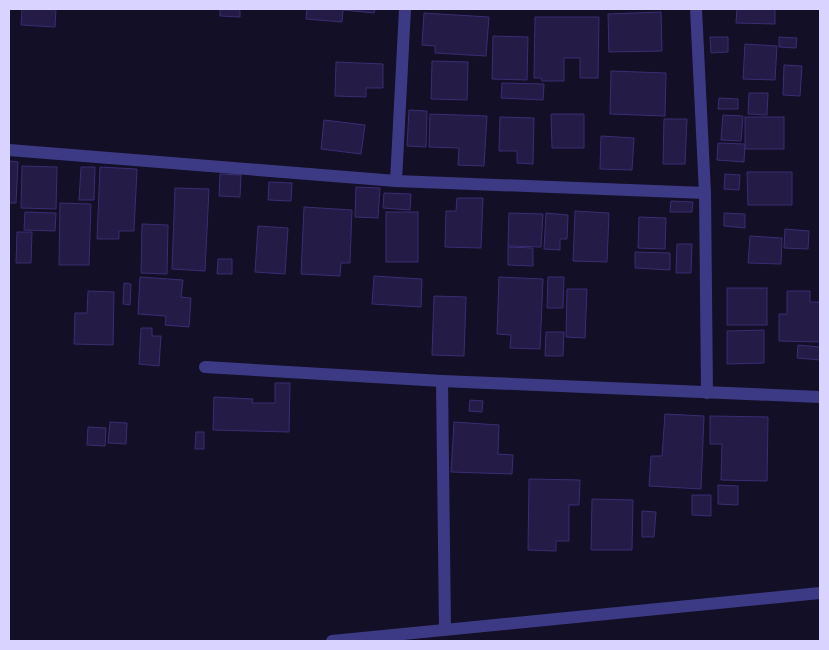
<svg xmlns="http://www.w3.org/2000/svg" width="829" height="650" viewBox="0 0 829 650" font-family="'Varela Round',sans-serif">
<rect width="100%" height="100%" fill="#130f26"/>
<g fill="#241b47" stroke="#3b2d73">
<polygon points="22,9 56,9 55,27 21,25"/>
<polygon points="220,9 240,9 240,17 220,16"/>
<polygon points="307,9 375,9 374,13 343,10 342,22 306,19"/>
<polygon points="737,9 775,9 775,24 736,23"/>
<polygon points="661,12 662,51 609,52 608,14"/>
<polygon points="424,13 489,17 486,56 435,53 435,46 422,45"/>
<polygon points="535,17 599,17 598,78 580,78 580,58 564,58 564,81 542,81 541,78 534,78"/>
<polygon points="493,36 528,37 527,80 492,79"/>
<polygon points="710,37 728,37 728,52 711,53"/>
<polygon points="779,37 797,38 796,48 779,47"/>
<polygon points="745,44 777,46 775,80 743,79"/>
<polygon points="432,61 468,62 467,100 431,99"/>
<polygon points="336,62 383,64 383,88 366,88 366,97 335,96"/>
<polygon points="784,65 802,66 800,96 783,95"/>
<polygon points="611,71 666,73 665,116 610,114"/>
<polygon points="502,83 544,84 543,100 501,98"/>
<polygon points="749,93 768,93 767,115 748,114"/>
<polygon points="719,98 738,99 738,109 718,109"/>
<polygon points="409,110 427,111 426,147 407,146"/>
<polygon points="430,114 487,116 484,166 458,165 459,148 429,147"/>
<polygon points="551,114 584,114 584,148 552,148"/>
<polygon points="723,115 743,116 741,141 721,140"/>
<polygon points="500,117 534,118 533,164 517,163 517,151 499,151"/>
<rect x="745" y="117" width="39" height="32"/>
<polygon points="664,119 687,119 685,164 663,164"/>
<polygon points="324,120 365,125 361,154 321,149"/>
<polygon points="601,136 634,138 632,170 600,169"/>
<polygon points="718,143 745,144 744,162 717,160"/>
<polygon points="9,161 18,162 16,203 9,203"/>
<polygon points="22,166 57,167 56,209 21,208"/>
<polygon points="81,167 95,167 94,200 79,200"/>
<polygon points="100,167 137,169 134,231 119,231 119,239 97,239"/>
<polygon points="747,172 792,172 792,205 748,205"/>
<polygon points="220,174 241,175 240,197 219,196"/>
<polygon points="725,174 740,175 739,190 724,189"/>
<polygon points="269,182 292,183 291,201 268,200"/>
<polygon points="356,187 380,188 378,218 355,217"/>
<polygon points="175,188 209,189 205,271 172,269"/>
<polygon points="384,193 411,194 410,210 383,208"/>
<polygon points="457,198 483,198 481,248 445,247 446,211 456,211"/>
<polygon points="671,201 693,202 692,212 670,212"/>
<polygon points="60,203 91,204 89,265 59,265"/>
<polygon points="304,207 352,210 350,263 341,263 340,276 301,274"/>
<polygon points="575,211 609,213 607,262 573,261"/>
<polygon points="25,212 56,213 55,231 24,230"/>
<rect x="386" y="212" width="32" height="50"/>
<polygon points="509,213 543,214 541,247 508,246"/>
<polygon points="546,213 568,215 567,239 560,239 560,250 544,249"/>
<polygon points="724,213 745,214 745,228 724,226"/>
<polygon points="639,217 666,218 665,249 638,248"/>
<polygon points="142,224 168,225 167,274 141,273"/>
<polygon points="258,226 288,228 285,274 255,272"/>
<polygon points="785,229 809,231 808,249 784,248"/>
<polygon points="17,232 32,232 31,263 16,263"/>
<polygon points="750,236 782,238 781,264 748,263"/>
<polygon points="677,244 692,244 691,273 676,273"/>
<polygon points="508,247 533,248 533,266 508,265"/>
<polygon points="635,252 670,253 670,270 635,268"/>
<polygon points="218,259 232,259 232,274 217,274"/>
<polygon points="374,276 422,279 421,307 372,304"/>
<polygon points="140,277 183,280 181,297 191,298 189,327 165,325 166,316 138,314"/>
<polygon points="499,277 543,279 540,349 510,348 511,335 497,334"/>
<polygon points="548,277 564,277 563,308 547,308"/>
<polygon points="124,283 131,284 130,305 123,304"/>
<rect x="727" y="288" width="40" height="37"/>
<polygon points="567,289 587,289 585,338 566,337"/>
<polygon points="88,291 114,292 113,345 74,344 75,313 87,313"/>
<polygon points="787,291 810,291 810,302 820,302 820,342 779,341 779,314 787,314"/>
<polygon points="434,296 466,297 464,356 432,355"/>
<polygon points="141,328 152,328 152,336 161,336 159,366 139,364"/>
<polygon points="764,330 764,363 727,364 727,331"/>
<polygon points="546,332 564,332 563,356 545,356"/>
<polygon points="798,345 820,347 820,360 797,358"/>
<polygon points="275,383 290,383 289,432 213,430 214,397 253,399 252,403 275,403"/>
<polygon points="470,400 483,401 482,412 469,411"/>
<polygon points="665,414 704,416 701,489 649,486 651,456 662,456"/>
<polygon points="710,416 768,417 767,481 721,480 722,444 710,444"/>
<polygon points="110,422 127,423 126,444 108,443"/>
<polygon points="454,422 499,425 498,454 513,455 512,474 451,472"/>
<polygon points="88,427 106,428 105,446 87,445"/>
<polygon points="196,432 204,432 204,449 195,449"/>
<polygon points="529,479 580,480 579,505 569,505 569,541 556,541 556,551 528,550"/>
<polygon points="718,485 738,486 738,505 718,504"/>
<polygon points="692,495 711,495 711,516 692,515"/>
<polygon points="592,499 633,500 632,550 591,550"/>
<polygon points="642,511 656,512 654,537 642,537"/>
</g>
<g fill="none" stroke-linecap="round" stroke-linejoin="round">
<g stroke="#3d3a85" stroke-width="12">
<polyline points="696,9 705,193 707,393"/>
<polyline points="9,150 396,181 705,193"/>
<polyline points="396,181 405,9"/>
<polyline points="205,367 442,381 820,397"/>
<polyline points="442,381 445,629"/>
<polyline points="332,641 820,593"/>
</g>
</g>
<rect width="829" height="650" fill="none" stroke="#d9d4ff" stroke-width="20"/>
</svg>
